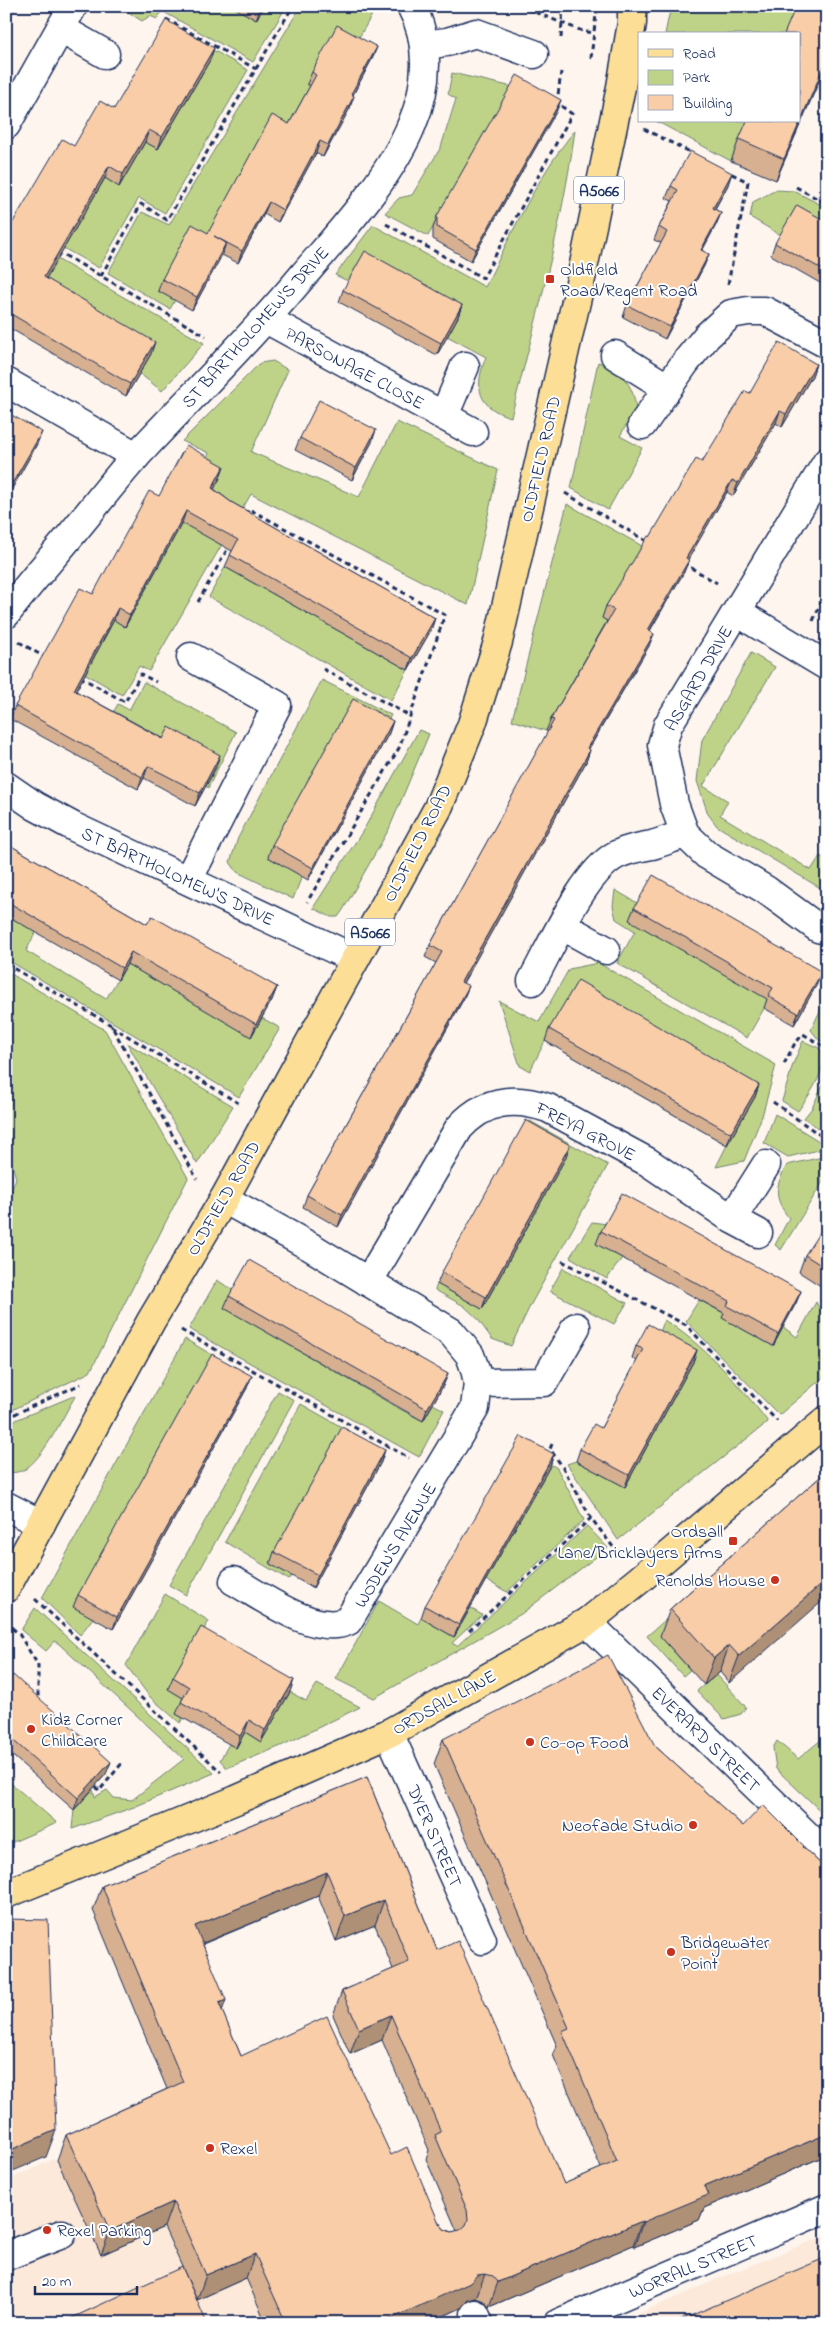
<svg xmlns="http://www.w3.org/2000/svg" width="833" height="2329" viewBox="0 0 833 2329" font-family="'Indie Flower',sans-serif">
<rect width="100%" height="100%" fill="#fef5ee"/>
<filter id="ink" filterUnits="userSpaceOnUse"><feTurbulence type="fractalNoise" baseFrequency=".02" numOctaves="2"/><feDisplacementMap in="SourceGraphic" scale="10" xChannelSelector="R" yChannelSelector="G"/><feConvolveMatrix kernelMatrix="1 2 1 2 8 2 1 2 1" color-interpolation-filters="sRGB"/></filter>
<g filter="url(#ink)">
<g fill="#fce9d9">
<polygon points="54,2159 449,2313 454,2323 6,2323 6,2181"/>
<polygon points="827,2235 827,2323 618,2323 729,2274"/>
</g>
<g fill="#bfd388" stroke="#6d8173">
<polygon points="118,6 232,6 256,20 264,6 270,6 283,12 253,62 162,11 157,19 150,16 142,21"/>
<polygon points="301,6 377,6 353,48 312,87 285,136 203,245 158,291 175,300 170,309 108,273 142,212 169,225"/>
<polygon points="671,6 797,6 786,34 665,34"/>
<polygon points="190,37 248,70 165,213 139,198 99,268 40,235 42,232 66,245 105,178 119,186 145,142 158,149"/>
<polygon points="452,73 513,87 428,236 385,213 399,198 412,195 441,147 456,99 448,94"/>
<polygon points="656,121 748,121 731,161"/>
<path d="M575 130C562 227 535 323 511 417 477 408 474 386 486 357L447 336 457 317 350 282 335 275 373 225 485 287C512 233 537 177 575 130Z"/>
<polygon points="776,190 794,191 827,208 827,218 818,232 782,236 750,217 753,202"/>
<polygon points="6,230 204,343 162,391 6,270"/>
<polygon points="273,361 288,370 251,452 359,497 397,422 498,470 468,605 251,494 149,671 139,666 122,695 65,662 114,620 125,626 209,453 182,441 260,363"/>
<path d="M598 362C621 369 633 384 636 408L620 436 642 448 608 510 571 488Z"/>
<polygon points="567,504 644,547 602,618 610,623 546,731 512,720"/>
<polygon points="225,567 408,670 391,700 209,597"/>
<polygon points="751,653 775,667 703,786 728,801 720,815 811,870 820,856 827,860 827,892 717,826 708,814 697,781 702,740"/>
<polygon points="322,680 391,715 383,730 268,857 302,876 293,899 237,872 230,862 238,838"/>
<polygon points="144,682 236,732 208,788 206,786 216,768 107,723 118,704 129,710"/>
<polygon points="419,730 429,734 389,829 343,910 338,917 331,917 313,908 364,829"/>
<polygon points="615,890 639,904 769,1000 747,1038 617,963 635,931 616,919 613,906"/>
<polygon points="6,915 36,932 26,951 106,999 127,964 251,1036 262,1018 280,1028 239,1097 6,959"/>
<polygon points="598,963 776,1065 762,1116 744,1161 716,1167 727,1145 545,1041 530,1071 520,1066 499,1001 539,1022 569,969"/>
<polygon points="6,971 105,1030 188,1178 90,1372 6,1413 6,1204 16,1178 6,1145"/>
<polygon points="827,996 827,1042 819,1040 811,1030"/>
<path d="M803 1041 819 1048 825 1056C822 1077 810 1094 798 1111L782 1101 793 1064Z"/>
<polygon points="127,1043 233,1106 197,1164"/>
<polygon points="827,1076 827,1134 804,1118 812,1108"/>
<polygon points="775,1114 827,1146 827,1148 788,1157 764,1143"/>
<polygon points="530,1121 608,1165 531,1304 511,1346 492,1339 477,1318 464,1306 435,1290 437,1284 482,1309 522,1132"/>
<path d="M827 1156V1175L781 1250 775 1245 789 1218C773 1198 775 1186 787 1165Z"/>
<polygon points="592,1222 607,1224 597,1244 622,1258 607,1279 570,1257"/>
<polygon points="563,1268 627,1303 614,1324 550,1291"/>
<polygon points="217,1280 234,1291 225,1308 398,1408 423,1421 433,1404 444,1410 419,1457 189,1329"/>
<polygon points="699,1300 725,1314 723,1318 773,1346 783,1327 797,1337 816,1302 827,1324 827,1374 779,1415 686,1321"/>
<path d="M664 1320C701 1342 742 1387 768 1422L618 1540 567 1464 576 1461 625 1487 657 1343Z"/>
<polygon points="185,1339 233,1367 93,1618 80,1635 42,1598"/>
<polygon points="278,1391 294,1400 186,1595 169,1585"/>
<path d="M76 1395C63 1416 47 1452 28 1467 23 1472 13 1473 6 1473V1424Z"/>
<polygon points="301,1404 365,1440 270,1564 292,1576 289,1580 225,1542"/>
<polygon points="535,1455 557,1468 584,1520 507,1592 486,1580"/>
<polygon points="827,1478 660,1636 690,1670 683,1676 647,1636"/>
<polygon points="587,1526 608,1548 521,1614 374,1698 336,1679 379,1601 418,1624 421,1618 454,1637 470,1608 482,1615 452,1643 457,1646"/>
<polygon points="165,1594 209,1621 169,1689 185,1699 176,1714 183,1718 180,1723 149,1696 126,1665"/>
<polygon points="35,1608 214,1773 134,1807 72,1829 74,1810 93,1790 95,1797 107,1790 114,1798 132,1800 184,1759 59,1644 55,1641 46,1651 21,1630"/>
<polygon points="716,1674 746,1707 741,1714 724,1719 697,1691"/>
<polygon points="317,1684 360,1707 281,1746 227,1768 220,1760 229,1744 236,1748 245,1732 261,1742 290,1692 306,1701"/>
<polygon points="827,1735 827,1817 776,1769 773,1748 777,1741 798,1759"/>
<polygon points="6,1779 57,1823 13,1842 6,1837"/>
</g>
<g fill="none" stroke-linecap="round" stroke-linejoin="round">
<g stroke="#1b2f5e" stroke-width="31">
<g id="minor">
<polyline points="61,29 105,54"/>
<polyline points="424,45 447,42 476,33 534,54"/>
<polyline points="6,125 73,6"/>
<polyline points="266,319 473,432"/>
<polyline points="615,355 668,388"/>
<polyline points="6,382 136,456"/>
<polyline points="444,416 465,366"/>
<polyline points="642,425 685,363 707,336 731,314 748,311 765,311 827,344"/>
<polyline points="827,462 668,725 662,745 674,804 685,834 707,855 766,890 818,928 827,930"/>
<polyline points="737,612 827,666"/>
<path d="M6 614C29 583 55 555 79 525 98 502 117 477 137 455 192 396 249 340 301 278 339 233 390 179 412 124 428 87 431 42 411 6"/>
<polyline points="6,786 35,806 74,827 355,959"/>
<polyline points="188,880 277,705 191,657"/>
<polyline points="563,926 606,950"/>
<path d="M532 981C551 947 583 873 616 855 628 849 640 847 652 845 663 842 674 837 685 834"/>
<path d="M224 1199 311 1247 451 1332 470 1355 475 1369 478 1383 475 1408 348 1621C315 1636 263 1597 234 1581"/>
<polyline points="732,1219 766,1165"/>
<path d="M368 1282 459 1128C484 1100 513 1096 548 1108L648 1162 732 1219 758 1233"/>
<polyline points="478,1383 544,1382 576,1327"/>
<polyline points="6,1506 41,1524"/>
<polyline points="587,1622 827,1855"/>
<polyline points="389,1733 482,1940"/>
<polyline points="6,2256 62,2234"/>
<polyline points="475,2314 479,2323"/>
<polyline points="559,2323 827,2208"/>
</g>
</g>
<g stroke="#1b2f5e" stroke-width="31">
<g id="major">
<polyline points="6,1588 151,1321 224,1199 438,808 472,724 498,642 578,293 621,87 632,23 632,6"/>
<polyline points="6,1894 236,1800 389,1733 571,1631 587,1622 639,1580 827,1420"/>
</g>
</g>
<g stroke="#1b2f5e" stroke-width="3" stroke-dasharray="5 4" stroke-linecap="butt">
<polyline points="519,6 585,32 595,33"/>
<polyline points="166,19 256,69"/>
<polyline points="561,38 563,6"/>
<polyline points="591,58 597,6"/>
<polyline points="557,103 561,72"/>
<polyline points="644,129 692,153"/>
<polyline points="796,187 827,204"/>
<polyline points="6,223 14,227"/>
<polyline points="386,224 483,278 572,114 557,103"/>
<polyline points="57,251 206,336"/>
<polyline points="101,276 141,204 167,220 293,6"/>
<polyline points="728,284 748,182 728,172"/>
<polyline points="565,493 648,542"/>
<polyline points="246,515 249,509 445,615 399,748 307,902"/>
<polyline points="683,563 717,583"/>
<polyline points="198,602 229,546"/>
<polyline points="813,621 827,588"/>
<polyline points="19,642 46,658"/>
<polyline points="323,669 410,716"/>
<polyline points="80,677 125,702 141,674 156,682"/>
<polyline points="6,964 111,1025 197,1179"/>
<polyline points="111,1026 240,1104"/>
<polyline points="784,1064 794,1045 803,1034 827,1048"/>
<polyline points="773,1102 827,1140"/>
<polyline points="562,1261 686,1325 777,1421"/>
<polyline points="181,1330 409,1458"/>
<polyline points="6,1418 81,1384"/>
<polyline points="552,1444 550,1449 562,1466 591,1518 620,1556"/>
<polyline points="35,1599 221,1772"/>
<polyline points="12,1628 19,1634 38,1665 38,1701"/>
<polyline points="469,1631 591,1518"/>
<polyline points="96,1786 99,1791 123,1762"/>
</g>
<use href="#minor" stroke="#fff" stroke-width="28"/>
<use href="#major" stroke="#fcde96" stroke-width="28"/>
</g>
<g fill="#d6b090" stroke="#1b2f5e" fill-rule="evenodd">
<polygon points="232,6 264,6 256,20"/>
<polygon points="827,6 827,63 776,180 731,161 739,139"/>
<polygon points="377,47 372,59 353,95 350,108 323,157 316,153 278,222 264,214 238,263 222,255 192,310 158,291 162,279 208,233 289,124 310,86 307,84 312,72"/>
<polygon points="214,48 210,60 158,149 145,142 119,187 105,178 46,278 151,354 126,396 6,326 6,234 74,146"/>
<polygon points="561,100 556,112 471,261 433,239 433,228 437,216"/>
<polygon points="728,185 715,209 721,213 716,225 702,251 709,254 704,266 665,339 623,317 627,305 661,243 654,240 659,227 672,201 666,198 671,186"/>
<polygon points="827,222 827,287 771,255 775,243"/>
<polygon points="343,290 462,305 458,317 437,355 339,302"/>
<polygon points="816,364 812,376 782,427 776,423 733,496 727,492 688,559 684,572 650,631 649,646 589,749 590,750 586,762 463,983 464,998 338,1227 303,1207 307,1195 436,963 425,957 430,945 548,732 546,731 551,719 607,621 602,618 606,606 650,537 750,393"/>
<polygon points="6,412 37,444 9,494 6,493"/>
<polygon points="300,438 372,442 352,480 295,450"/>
<polygon points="220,478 214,489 231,502 435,618 431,630 408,670 225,567 232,551 182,523 125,627 114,620 76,691 216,767 195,806 144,778 138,789 10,719 15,706 93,594 159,496"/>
<polygon points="393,721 389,733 308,880 268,857 272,845"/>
<polygon points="6,843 147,924 277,987 272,1000 251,1037 127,964 118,980 6,915"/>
<polygon points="634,908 817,984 794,1025 764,1008 767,999 629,920"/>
<polygon points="549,1029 759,1085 755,1097 727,1145 545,1041"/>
<polygon points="566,1157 482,1309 437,1284 442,1272"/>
<polygon points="827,1225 827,1290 799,1272 805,1255"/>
<polygon points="601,1231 801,1291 796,1303 773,1346 722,1318 724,1313 596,1244"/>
<polygon points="229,1296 448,1374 443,1386 423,1421 224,1308"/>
<polygon points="636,1346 697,1350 693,1362 625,1487 576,1461 580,1449 601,1428 637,1361 632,1358"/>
<polygon points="247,1388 113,1629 73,1607 78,1595"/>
<polygon points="385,1450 381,1462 313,1588 270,1564 274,1552"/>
<polygon points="554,1454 550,1466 454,1637 421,1618 425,1606"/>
<polygon points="827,1471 729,1683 720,1672 704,1685 660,1636 670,1609"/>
<polygon points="173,1677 290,1692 261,1742 245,1732 236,1748 176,1714 183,1698 168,1689"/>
<polygon points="6,1682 106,1774 74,1810 6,1750"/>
<path d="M443 1739 655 1746 743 1826 804 1846V1848L827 1870V2155L704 2208 699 2220 634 2247 633 2245 489 2307 484 2301 476 2298 468 2300 461 2308 428 2323H266L246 2278 197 2300 164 2227 101 2255 57 2160 66 2135 167 2089 93 1910 102 1886 367 1777 437 1950 564 2184 601 2168 553 2055 557 2046 434 1764ZM318 1896 336 1941 375 1925 393 1969 342 1991 333 2015 350 2054 382 2040 429 2150 426 2159 457 2231 451 2232 444 2229 391 2155 241 2056 222 2011 203 1944Z"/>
</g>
<g fill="#ae9076" stroke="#1b2f5e">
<polygon points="13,6 16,6 6,23 6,18"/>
<polygon points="261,6 264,6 256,20 260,8"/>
<polygon points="377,47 372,59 347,106 351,94"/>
<polygon points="214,48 210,60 158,149 162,137"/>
<polygon points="827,59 827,63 776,180 784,159"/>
<polygon points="354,96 350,108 323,157 328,145"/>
<polygon points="561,100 556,112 471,261 476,249"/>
<polygon points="149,130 145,142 119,187 123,174"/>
<polygon points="320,141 316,153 278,222 283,210"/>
<polygon points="109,166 105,178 40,289 44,277"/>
<polygon points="732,173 728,185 708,221 713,208"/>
<polygon points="269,202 264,214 238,263 242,251"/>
<polygon points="721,213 716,225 696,262 701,250"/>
<polygon points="226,243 222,255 192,310 197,297"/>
<polygon points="709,254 704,266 665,339 670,327"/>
<polygon points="462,305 458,317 437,355 441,343"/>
<polygon points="155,342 151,354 126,396 130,384"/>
<polygon points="816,364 812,376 782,427 786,414"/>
<polygon points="780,411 776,423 733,496 738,483"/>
<polygon points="376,430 372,442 352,480 356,468"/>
<polygon points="42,432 37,444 9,494 13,482"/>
<polygon points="224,466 220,478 208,500 212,488"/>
<polygon points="732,480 727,492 682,570 686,558"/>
<polygon points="186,511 182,523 125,627 130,615"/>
<polygon points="689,560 684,572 643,642 648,630"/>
<polygon points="118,608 114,620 70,702 74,690"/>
<polygon points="435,618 431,630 408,670 412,658"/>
<polygon points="654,634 649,646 582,760 587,748"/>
<polygon points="393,721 389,733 308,880 313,868"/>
<polygon points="590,750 586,762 457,994 461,982"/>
<polygon points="220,755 216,767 195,806 200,793"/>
<polygon points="148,766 144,778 138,789 142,777"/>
<polygon points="131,952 127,964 118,980 122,968"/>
<polygon points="822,972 817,984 794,1025 798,1013"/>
<polygon points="469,986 464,998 338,1227 342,1215"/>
<polygon points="277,987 272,1000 251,1037 256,1024"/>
<polygon points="759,1085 755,1097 727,1145 731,1133"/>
<polygon points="570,1145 566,1157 482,1309 486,1297"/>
<polygon points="801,1291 796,1303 773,1346 778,1334"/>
<polygon points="697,1350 693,1362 625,1487 629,1475"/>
<polygon points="448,1374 443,1386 423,1421 427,1409"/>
<polygon points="252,1376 247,1388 113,1629 117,1617"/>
<polygon points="385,1450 381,1462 313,1588 318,1575"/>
<polygon points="554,1454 550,1466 454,1637 459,1625"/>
<polygon points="827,1579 827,1597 729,1683 739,1656"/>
<polygon points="729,1645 720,1672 704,1685 714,1658"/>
<polygon points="294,1680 290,1692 261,1742 265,1730"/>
<polygon points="249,1720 245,1732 236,1748 240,1736"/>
<polygon points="111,1762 106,1774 74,1810 78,1798"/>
<polygon points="327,1872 318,1896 186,1950 195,1926"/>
<polygon points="384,1900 375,1925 336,1941 345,1916"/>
<polygon points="226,2000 217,2025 219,2003"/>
<polygon points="391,2015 382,2040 350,2054 359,2029"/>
<polygon points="56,2130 46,2157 6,2174 6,2152"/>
<polygon points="827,2134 827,2155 704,2208 699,2220 634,2247 643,2222 704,2186"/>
<polygon points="173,2202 164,2227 101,2255 110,2231"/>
<polygon points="642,2221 633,2245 489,2307 498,2282"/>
<polygon points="255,2254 246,2278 197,2300 206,2275"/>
<polygon points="485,2274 476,2298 468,2300 461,2308 428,2323 382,2323 477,2275"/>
</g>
<g fill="#f9cda8" stroke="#1b2f5e" fill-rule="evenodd">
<polygon points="6,6 13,6 6,18"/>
<polygon points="796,6 827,6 827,59 784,159 739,139 747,121 799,121 799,34 784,34"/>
<polygon points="166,20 214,48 162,137 149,130 123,174 109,166 44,277 155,342 130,384 6,311 6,234 62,139 74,146 100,101 114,109"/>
<polygon points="337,25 377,47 351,94 354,96 328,145 320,141 283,210 269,202 242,251 214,236 226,243 197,297 162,279 192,224 208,233 272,115 289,124 316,75 312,72"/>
<polygon points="517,75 561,100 476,249 437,227 437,216"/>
<polygon points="690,151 732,173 713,208 721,213 701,250 709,254 670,327 627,305 667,232 659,227 678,190 671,186"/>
<polygon points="797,205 827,222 827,272 775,243"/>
<polygon points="365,251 462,305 441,343 343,290"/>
<polygon points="779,342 816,364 786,414 780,411 738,483 732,480 686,558 689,560 648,630 654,634 587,748 590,750 461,982 469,986 342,1215 307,1195 442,952 430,945 554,720 551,719 614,610 606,606 648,536 650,537 696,459 702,462 745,391 750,393"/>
<polygon points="319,400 376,430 356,468 300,438"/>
<polygon points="6,412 42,432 13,482 6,478"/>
<polygon points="186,445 224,466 212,488 231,502 435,618 412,658 230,555 238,540 186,511 130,615 118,608 74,690 163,739 169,727 220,755 200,793 148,766 142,777 15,706 80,588 93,594 149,491 159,496"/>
<polygon points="353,699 393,721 313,868 272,845"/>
<polygon points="6,843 147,924 152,916 277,987 256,1024 131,952 122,968 6,901"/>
<polygon points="653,875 822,972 798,1013 768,996 773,988 634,908"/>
<polygon points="578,980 759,1085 731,1133 549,1029"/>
<polygon points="526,1120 570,1145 486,1297 442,1272"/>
<polygon points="622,1193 801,1291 778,1334 727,1306 729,1301 601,1231"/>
<polygon points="825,1224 827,1225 827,1269 805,1255"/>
<polygon points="249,1260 448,1374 427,1409 229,1296"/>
<polygon points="648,1324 697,1350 629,1475 580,1449 594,1424 601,1428 643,1349 636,1346"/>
<polygon points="212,1354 252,1376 117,1617 78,1595"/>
<polygon points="342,1427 385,1450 318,1575 274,1552"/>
<polygon points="521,1436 554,1454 459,1625 425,1606"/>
<polygon points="827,1471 827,1579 739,1656 729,1645 714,1658 670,1609"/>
<polygon points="201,1627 294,1680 265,1730 249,1720 240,1736 181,1702 189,1687 173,1677"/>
<path d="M608 1655 655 1746 743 1826 763 1805 804 1846 803 1847 827 1870V2134L704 2186 708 2195 643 2222 642 2221 498 2282 493 2276 485 2274 477 2275 470 2283 382 2323H286L255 2254 206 2275 173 2202 110 2231 66 2135 183 2082 102 1886 367 1777 437 1950 458 1941 564 2184 617 2161 562 2031 569 2028 443 1739ZM327 1872 345 1916 384 1900 409 1962 342 1991 359 2029 391 2015 441 2132 435 2135 467 2210 468 2219 466 2225 460 2230 451 2232 444 2229 439 2223 407 2147 391 2155 327 2016 241 2056 219 2003 226 2000 195 1926Z"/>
<polygon points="13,1675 111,1762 78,1798 6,1734 6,1682"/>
<polygon points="6,1919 48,1920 56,2130 6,2152"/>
<polygon points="827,2257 827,2323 674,2323"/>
<polygon points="182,2267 207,2323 61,2323"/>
</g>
</g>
<g fill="#c8321e" stroke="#fff" stroke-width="2">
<rect x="545" y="274" width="10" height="10" rx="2.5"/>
<rect x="728" y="1536" width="10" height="10" rx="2.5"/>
<circle cx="775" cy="1580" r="5"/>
<circle cx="31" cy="1729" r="5"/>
<circle cx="530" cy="1742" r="5"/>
<circle cx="693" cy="1825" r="5"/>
<circle cx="671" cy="1952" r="5"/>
<circle cx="210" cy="2148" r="5"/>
<circle cx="47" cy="2230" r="5"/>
</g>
<g text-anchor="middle" stroke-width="4" stroke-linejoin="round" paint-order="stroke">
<g fill="#fff" stroke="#5f6d8e" stroke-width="1">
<rect x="574" y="176.5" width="50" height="27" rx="4"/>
<rect x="345" y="918.5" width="50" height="27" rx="4"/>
</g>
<g font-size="16" font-weight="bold" fill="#1b2f5e">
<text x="599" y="196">A5066</text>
<text x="370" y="938">A5066</text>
</g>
<g font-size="18" fill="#1b2f5e" stroke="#fff" text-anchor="start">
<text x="560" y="275">Oldfield<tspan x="560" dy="21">Road/Regent Road</tspan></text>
<text x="723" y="1537" text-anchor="end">Ordsall<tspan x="723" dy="21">Lane/Bricklayers Arms</tspan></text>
<text x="765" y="1586" text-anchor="end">Renolds House</text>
<text x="41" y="1725">Kidz Corner<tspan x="41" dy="21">Childcare</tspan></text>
<text x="540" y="1748">Co-op Food</text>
<text x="683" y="1831" text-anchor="end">Neofade Studio</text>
<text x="681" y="1948">Bridgewater<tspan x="681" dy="21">Point</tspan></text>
<text x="220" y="2154">Rexel</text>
<text x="57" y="2236">Rexel Parking</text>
</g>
<g font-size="18" fill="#1b2f5e" stroke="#fff">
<text transform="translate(255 327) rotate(-48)" y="6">ST BARTHOLOMEW'S DRIVE</text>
<text transform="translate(355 368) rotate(28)" y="6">PARSONAGE CLOSE</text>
<text transform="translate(540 459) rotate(-77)" y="6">OLDFIELD ROAD</text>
<text transform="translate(698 678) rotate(-60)" y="6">ASGARD DRIVE</text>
<text transform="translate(417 843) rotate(-63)" y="6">OLDFIELD ROAD</text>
<text transform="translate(178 876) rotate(25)" y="6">ST BARTHOLOMEW'S DRIVE</text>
<text transform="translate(586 1131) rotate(27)" y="6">FREYA GROVE</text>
<text transform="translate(223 1198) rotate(-60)" y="6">OLDFIELD ROAD</text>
<text transform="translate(395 1545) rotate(-59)" y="6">WODEN'S AVENUE</text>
<text transform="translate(444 1702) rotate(-29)" y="6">ORDSALL LANE</text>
<text transform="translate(706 1739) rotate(44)" y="6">EVERARD STREET</text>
<text transform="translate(435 1836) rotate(66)" y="6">DYER STREET</text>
<text transform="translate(693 2266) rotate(-23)" y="6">WORRALL STREET</text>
</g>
</g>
<rect width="833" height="2329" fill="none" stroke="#fff" stroke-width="25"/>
<rect x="12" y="12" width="808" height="2304" fill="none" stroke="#1b2f5e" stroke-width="2" filter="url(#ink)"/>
<rect x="638" y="32" width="162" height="90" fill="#ffffff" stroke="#a4acbf"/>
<rect x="648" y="49" width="25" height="8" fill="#fcde96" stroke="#a4acbf"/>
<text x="683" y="58" font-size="15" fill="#1b2f5e">Road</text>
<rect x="648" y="70" width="25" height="15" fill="#bfd388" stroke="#a4acbf"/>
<text x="683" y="82" font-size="15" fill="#1b2f5e">Park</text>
<rect x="648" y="95" width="25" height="15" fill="#f9cda8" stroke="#a4acbf"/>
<text x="683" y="108" font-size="15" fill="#1b2f5e">Building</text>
<path d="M35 2286v8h102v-8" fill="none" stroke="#1b2f5e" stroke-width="2.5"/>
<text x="42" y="2286" font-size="15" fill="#1b2f5e" stroke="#ffffff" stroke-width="4" paint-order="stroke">20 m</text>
</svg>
